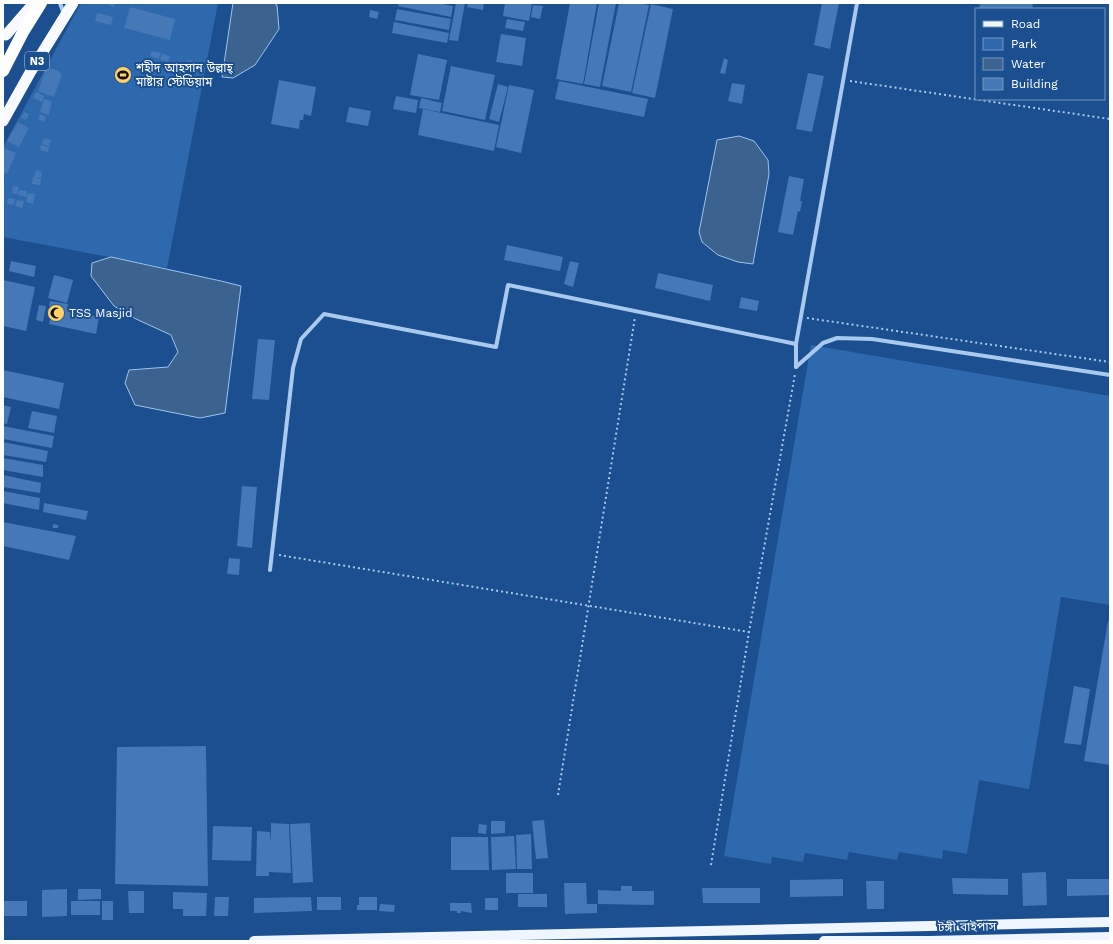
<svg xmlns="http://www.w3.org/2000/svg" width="1113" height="944" viewBox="0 0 1113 944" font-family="'Work Sans','Noto Sans Bengali',sans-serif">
<rect width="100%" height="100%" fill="#1b4f8f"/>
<g fill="#2e69ad">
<polygon points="81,3 218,3 167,268 3,237 3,147"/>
<polygon points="811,345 1110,396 1110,605 1061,597 1029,789 979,780 967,854 943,850 942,859 899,852 897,860 849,852 847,860 805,853 803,862 772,857 771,864 724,856"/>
</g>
<g fill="#3c6290" stroke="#9cc4f0">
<polygon points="233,3 274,3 277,5 279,29 255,65 233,78 222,77"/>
<polygon points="739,136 754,141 768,160 769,174 753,264 738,262 718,255 702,242 699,232 717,140"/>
<polygon points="111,257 221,281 241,286 225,413 200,418 135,405 125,383 129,370 168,367 178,352 171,335 136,319 114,306 91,276 92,263"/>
</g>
<g fill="#4478b7">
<polygon points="105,3 115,3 114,7"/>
<polygon points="399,3 438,3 453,6 451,17 398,6"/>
<polygon points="456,3 465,3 458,41 449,40"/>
<polygon points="468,3 484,3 483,10 467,7"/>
<polygon points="505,3 532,3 529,21 503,16"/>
<polygon points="570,3 597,3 583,84 556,79"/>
<polygon points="599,3 616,3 600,87 584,84"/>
<polygon points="619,3 638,3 649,5 631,92 602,86"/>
<polygon points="822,3 839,3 830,49 814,45"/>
<polygon points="980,3 1033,3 1032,9 979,9"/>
<polygon points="651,4 673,9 655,98 632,93"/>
<polygon points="533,5 543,6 540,19 531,17"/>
<polygon points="130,7 175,19 170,40 124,28"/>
<polygon points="397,9 451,19 449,30 395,20"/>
<polygon points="370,10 379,12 377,19 369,17"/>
<polygon points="97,13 113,17 111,25 95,21"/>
<polygon points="507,19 525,22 523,31 505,28"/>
<polygon points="394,22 449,33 447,43 392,33"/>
<polygon points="501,34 526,38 522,66 496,62"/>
<polygon points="152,51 161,53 159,59 150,56"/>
<polygon points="162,54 170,56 168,62 160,60"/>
<polygon points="418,54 447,60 439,100 410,95"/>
<polygon points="724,58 728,60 725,74 720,73"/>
<polygon points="188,60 202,63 200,71 186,68"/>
<polygon points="451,66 495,75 485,120 442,111"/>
<polygon points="46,68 57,70 62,74 54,97 38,91"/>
<polygon points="808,73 824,76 812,132 796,129"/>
<polygon points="279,80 316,87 311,116 304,114 303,120 300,120 299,129 271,124"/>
<polygon points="559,81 648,99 644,117 555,99"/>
<polygon points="732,83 745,85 742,104 728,101"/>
<polygon points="498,84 508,87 499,122 489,119"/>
<polygon points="509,85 534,90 521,153 496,147"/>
<polygon points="36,92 44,96 42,102 33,98"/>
<polygon points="396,96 418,100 416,113 393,109"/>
<polygon points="421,98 442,103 440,112 419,108"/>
<polygon points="44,99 52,101 49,115 40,112"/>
<polygon points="349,107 371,111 368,126 346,122"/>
<polygon points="423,109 499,125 494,151 418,135"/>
<polygon points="24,112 29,114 26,120 21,118"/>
<polygon points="40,114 46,117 44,122 38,119"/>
<polygon points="18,122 29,128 19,147 7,141"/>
<polygon points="44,138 51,140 49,146 42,144"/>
<polygon points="41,145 49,147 48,152 40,150"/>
<polygon points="4,148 16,153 7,174 3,173"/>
<polygon points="36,170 42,172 41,178 34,177"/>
<polygon points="789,176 804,179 800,201 802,201 800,212 798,211 793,235 778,232"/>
<polygon points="33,177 41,179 40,185 32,184"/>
<polygon points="13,186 19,187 17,194 12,193"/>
<polygon points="19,190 27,191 26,197 18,195"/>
<polygon points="28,193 35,194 33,204 26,202"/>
<polygon points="8,198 15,199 13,205 7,204"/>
<polygon points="17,200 24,201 22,208 15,206"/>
<polygon points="507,245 563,257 560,271 504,260"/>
<polygon points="11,261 36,266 34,277 9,271"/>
<polygon points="570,261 579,263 573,287 564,284"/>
<polygon points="658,273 713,285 710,301 655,288"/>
<polygon points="54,275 73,280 67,303 48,298"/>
<polygon points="3,280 35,287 26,331 3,326"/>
<polygon points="741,297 759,301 757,311 739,308"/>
<polygon points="50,301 68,304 67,310 63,309 99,317 96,334 49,324 53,307 49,306"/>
<polygon points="39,305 46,306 43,322 36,320"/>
<polygon points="258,339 275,340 269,400 252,399"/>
<polygon points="3,370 64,383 59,409 3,397"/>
<polygon points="3,405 11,407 7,424 3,423"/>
<polygon points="32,411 57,416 54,433 28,428"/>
<polygon points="3,426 54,436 52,448 3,439"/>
<polygon points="3,442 48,451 46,462 3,455"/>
<polygon points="3,458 43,465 43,477 3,470"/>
<polygon points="3,475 41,483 40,493 3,487"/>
<polygon points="242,486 257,487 252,548 237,546"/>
<polygon points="3,491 40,498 39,510 3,503"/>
<polygon points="44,503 88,511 86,520 43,512"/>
<polygon points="3,522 76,536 69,560 3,546"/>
<polygon points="53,524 58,525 58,528 53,528"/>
<polygon points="229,558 240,559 239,575 227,574"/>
<polygon points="1108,621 1110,621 1110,765 1084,761"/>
<polygon points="1074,686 1090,689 1081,745 1064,743"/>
<polygon points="206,746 208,886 115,884 117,747"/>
<polygon points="544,820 548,858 536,859 532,821"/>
<polygon points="491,821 505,821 505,833 491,834"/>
<polygon points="271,823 289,824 291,873 269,872 269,876 256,876 257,831 270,832 271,842"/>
<polygon points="310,823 313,882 293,883 290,824"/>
<polygon points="479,824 487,825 486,834 478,833"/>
<polygon points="213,826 252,827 251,861 212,860"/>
<polygon points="531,834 532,869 517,869 516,835"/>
<polygon points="514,836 516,869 492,870 491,837"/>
<polygon points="451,837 488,837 489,870 451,870"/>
<polygon points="1046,872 1047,905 1023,906 1022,873"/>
<rect x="506" y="873" width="27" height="20"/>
<polygon points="952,878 1008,879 1008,895 953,894"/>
<polygon points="843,879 843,896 790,897 790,880"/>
<polygon points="1067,879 1110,879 1110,895 1067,896"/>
<polygon points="866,881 884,881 884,909 867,909"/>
<polygon points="564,883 586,883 587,904 597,904 597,913 565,914"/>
<polygon points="621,886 632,886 632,891 654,891 654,905 598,904 598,890 621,891"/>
<polygon points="702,888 760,888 760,903 703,903"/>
<polygon points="67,889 67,916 42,917 42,890"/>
<polygon points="78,889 101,889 101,899 78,900"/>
<polygon points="128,891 144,891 144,913 129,913"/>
<polygon points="173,892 207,893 206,916 183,916 183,909 173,909"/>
<rect x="518" y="894" width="29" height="13"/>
<polygon points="215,897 229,897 228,916 214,916"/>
<polygon points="311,897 312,911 254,913 254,898"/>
<rect x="317" y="897" width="24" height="13"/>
<polygon points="359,897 377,897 377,910 357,910 357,905 359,905"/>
<rect x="485" y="898" width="13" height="12"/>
<rect x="3" y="901" width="24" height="15"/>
<rect x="71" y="901" width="29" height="14"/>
<rect x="102" y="901" width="11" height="19"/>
<polygon points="450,903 471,903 472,913 461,911 461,913 457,913 457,911 450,911"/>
<polygon points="380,904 395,905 394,912 379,911"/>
</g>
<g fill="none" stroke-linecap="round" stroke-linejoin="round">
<g stroke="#a9c9ee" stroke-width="2" stroke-dasharray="2 3" stroke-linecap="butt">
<polyline points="850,81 1110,119"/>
<polyline points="807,318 1110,362"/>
<polyline points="279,555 749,632"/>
<polyline points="558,795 635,317"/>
<polyline points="711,865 749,632 795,374"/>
</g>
<g stroke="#a9c9ee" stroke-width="4">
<polyline points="60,3 64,14"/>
<polyline points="796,367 823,343 837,338 872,339 1110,375"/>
<polyline points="796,367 796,344"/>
<polyline points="270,570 293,368 301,339 324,314 496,347 508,285 796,344 857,3"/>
</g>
<g stroke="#f0f6ff" stroke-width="10">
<polyline points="254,941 1110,922"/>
<polyline points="824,941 929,941 1110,937"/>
</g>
<g stroke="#f8faff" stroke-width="11">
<polyline points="6,35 34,3"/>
<polyline points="3,121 31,71 73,3"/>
</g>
<polyline stroke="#fff" stroke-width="12" points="3,71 23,32 41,3"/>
</g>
<defs>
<g id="stadium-disc" transform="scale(0.9)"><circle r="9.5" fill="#ffd166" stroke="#1b4f8f"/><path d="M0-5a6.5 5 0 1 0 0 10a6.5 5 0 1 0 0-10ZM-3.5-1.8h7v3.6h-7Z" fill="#111"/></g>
<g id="mosque-disc" transform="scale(0.9)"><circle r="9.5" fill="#ffd166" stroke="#1b4f8f"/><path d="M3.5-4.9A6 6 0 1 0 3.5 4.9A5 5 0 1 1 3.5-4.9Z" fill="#111"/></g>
</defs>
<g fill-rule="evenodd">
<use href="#stadium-disc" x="123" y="75"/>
<use href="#mosque-disc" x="56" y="313"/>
</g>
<g text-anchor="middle" stroke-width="4" stroke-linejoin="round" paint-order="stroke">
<rect fill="#1b4f8f" stroke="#bbcadd" stroke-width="1" x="25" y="52" width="24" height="18" rx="3"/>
<g font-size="11" font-weight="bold" fill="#fff">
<text x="37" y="65">N3</text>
</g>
<g font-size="12" fill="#fff" stroke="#1b4f8f" text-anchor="start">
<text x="136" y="72">শহীদ আহসান উল্লাহ্‌<tspan x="136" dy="14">মাষ্টার স্টেডিয়াম</tspan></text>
<text x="69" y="317">TSS Masjid</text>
</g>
<g font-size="12" fill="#fff" stroke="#1b4f8f">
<text transform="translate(967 927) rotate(-1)" y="4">টঙ্গী বাইপাস</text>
</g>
</g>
<rect width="1113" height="944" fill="none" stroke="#ffffff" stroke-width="8"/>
<rect x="975" y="8" width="130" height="92" fill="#1b4f8f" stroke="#7695bc"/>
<rect x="983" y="21" width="20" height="6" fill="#f0f6ff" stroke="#7695bc"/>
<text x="1011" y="28" font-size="12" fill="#ffffff">Road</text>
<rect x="983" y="38" width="20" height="12" fill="#2e69ad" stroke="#7695bc"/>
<text x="1011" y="48" font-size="12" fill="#ffffff">Park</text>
<rect x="983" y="58" width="20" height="12" fill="#3c6290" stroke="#7695bc"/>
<text x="1011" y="68" font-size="12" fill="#ffffff">Water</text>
<rect x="983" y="78" width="20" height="12" fill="#4478b7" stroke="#7695bc"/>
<text x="1011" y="88" font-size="12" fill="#ffffff">Building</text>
</svg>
